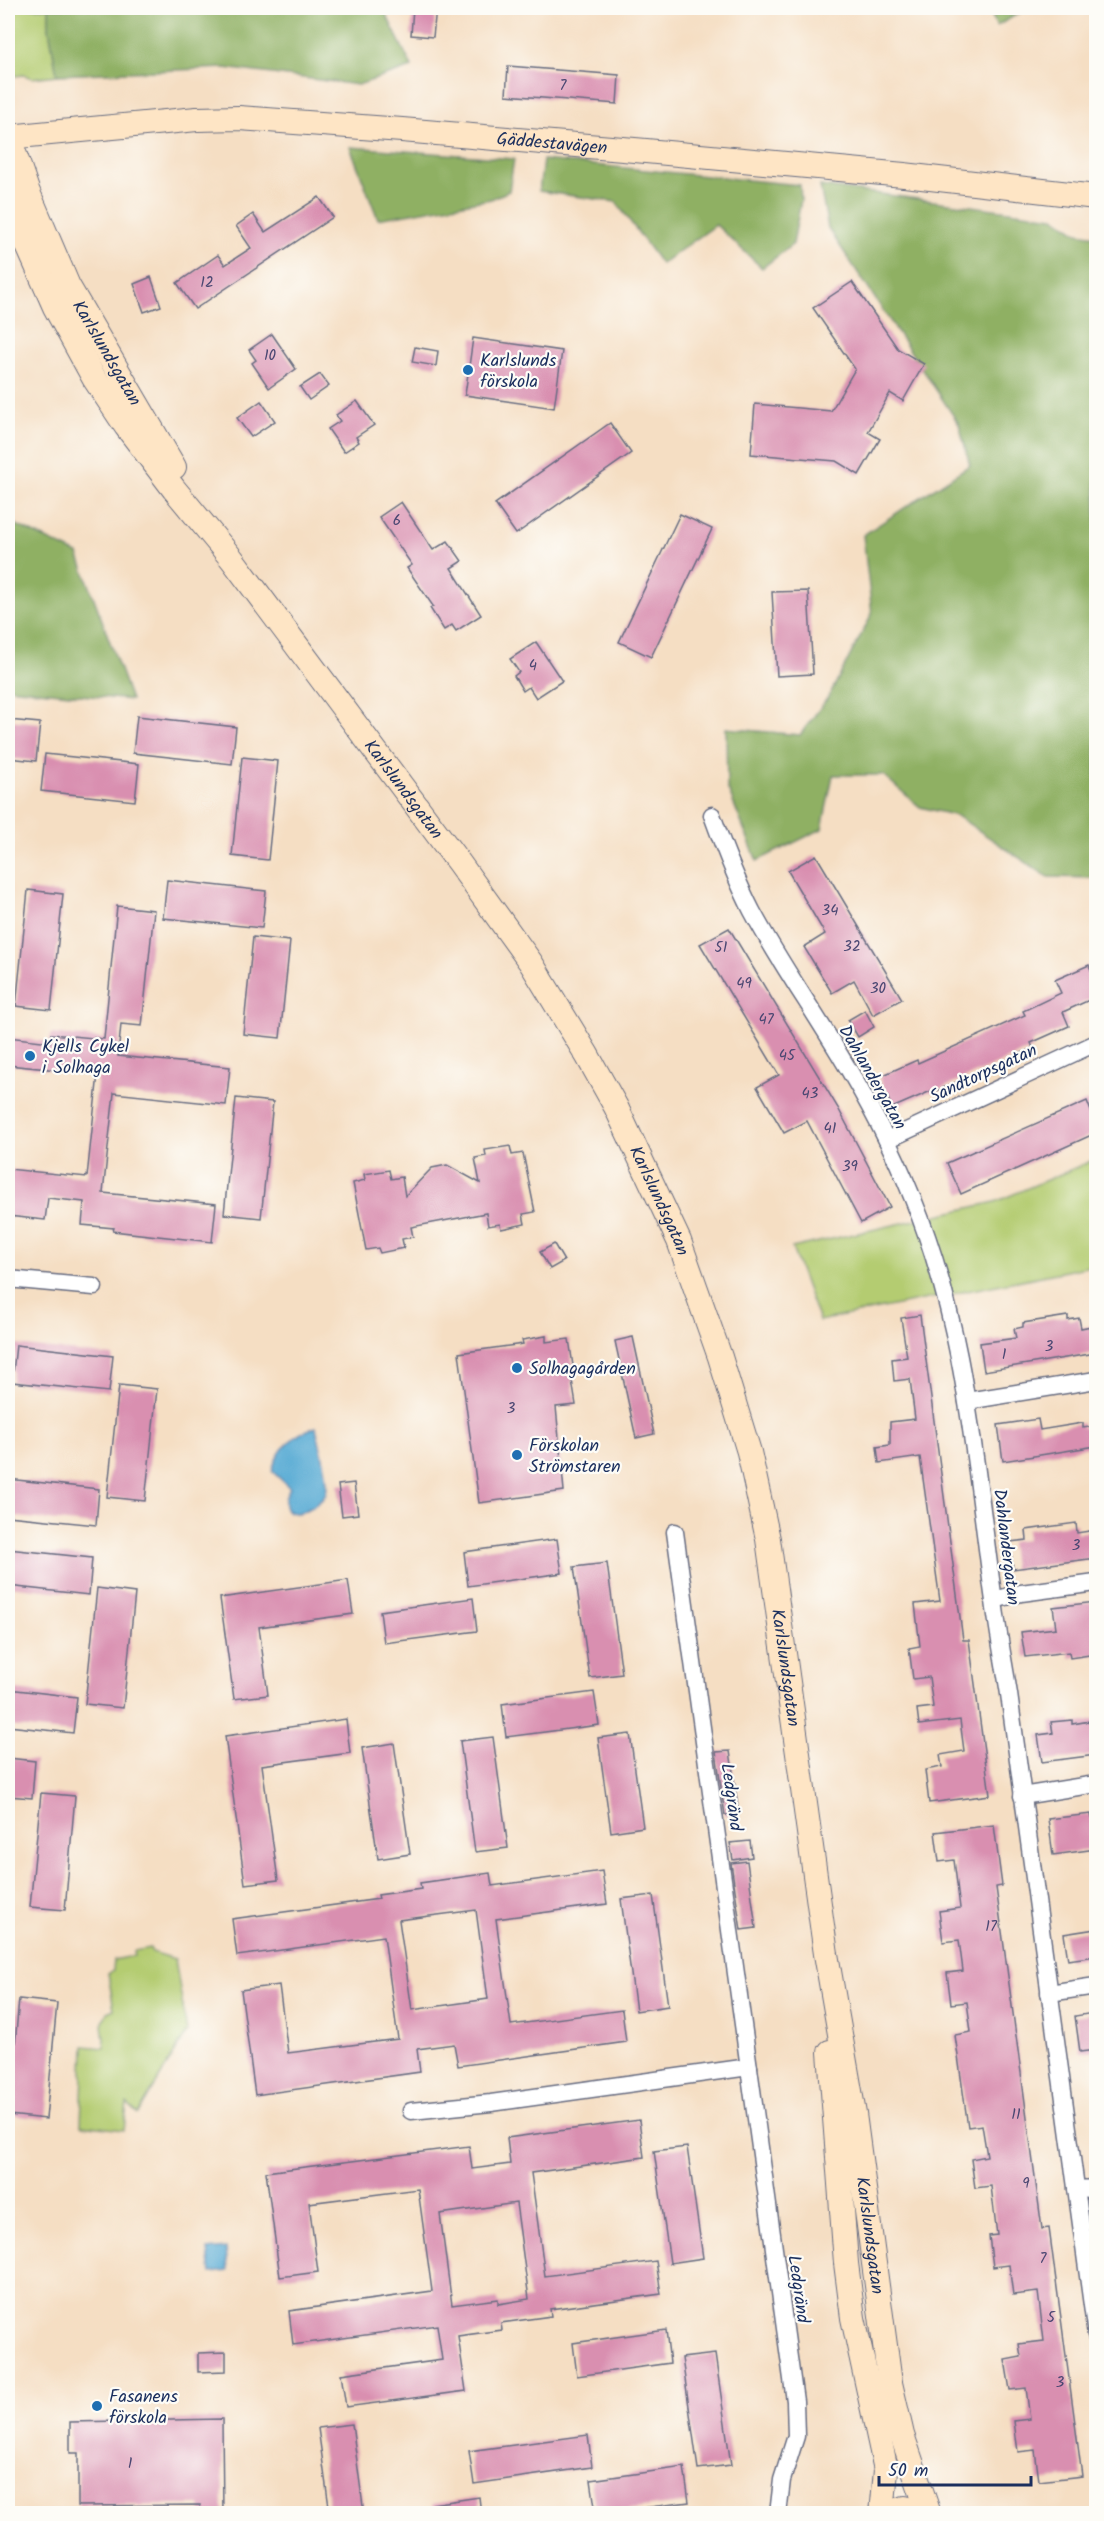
<svg xmlns="http://www.w3.org/2000/svg" width="1104" height="2521" viewBox="0 0 1104 2521" font-family="Kalam,sans-serif">
<rect width="100%" height="100%" fill="#fdfcf7"/>
<filter id="ink" filterUnits="userSpaceOnUse"><feTurbulence type="fractalNoise" baseFrequency=".0167" numOctaves="2"/><feDisplacementMap in="SourceGraphic" scale="12" xChannelSelector="R" yChannelSelector="G"/><feConvolveMatrix kernelMatrix="1 2 1 2 8 2 1 2 1" color-interpolation-filters="sRGB"/></filter>
<filter id="wash" filterUnits="userSpaceOnUse"><feTurbulence type="fractalNoise" baseFrequency=".008" numOctaves="4" result="noise"/><feDisplacementMap in="SourceGraphic" scale="24" xChannelSelector="R" yChannelSelector="G"/><feGaussianBlur stdDeviation="1.35" result="paint"/><feColorMatrix in="noise" values="0 0 0 0 0 0 0 0 0 0 0 0 0 0 0 0 0 1.4 0 .05"/><feComposite in="paint" operator="in"/></filter>
<g filter="url(#wash)">
<rect width="100%" height="100%" fill="#f5dec3"/>
<g fill="#b4cc71" stroke="#687e68" stroke-width="1.5">
<polygon points="8,8 49,8 49,28 57,75 32,78 24,75 15,76 8,43"/>
<polygon points="1096,1159 1096,1265 819,1321 792,1248 995,1202"/>
<polygon points="150,1948 152,1952 175,1959 187,2032 138,2114 127,2104 124,2130 81,2125 84,2046 105,2048 102,2024 107,2012 114,2009 108,1974 113,1971 114,1960 134,1956 134,1951"/>
</g>
<g fill="#8fb063" stroke="#557060" stroke-width="1.5">
<polygon points="49,8 383,8 412,67 358,85 225,68 57,75 49,28"/>
<polygon points="988,8 1028,8 997,26"/>
<polygon points="350,147 514,159 509,191 491,199 378,219"/>
<polygon points="543,160 800,185 801,200 793,244 762,268 716,225 661,264 616,202 539,191"/>
<polygon points="820,186 1054,217 1078,233 1096,236 1096,878 1048,877 957,816 920,807 883,775 833,775 822,829 757,861 727,787 726,728 800,735 829,696 872,614 863,535 970,465 959,424 828,228"/>
<polygon points="8,521 78,554 131,700 8,688"/>
</g>
<g fill="#59abd4" stroke="#3a6d99" stroke-width="1.5">
<path d="M316 1427C319 1444 330 1477 326 1493 324 1501 304 1513 296 1513 280 1513 284 1496 290 1488L272 1471C277 1449 295 1433 316 1427Z"/>
<polygon points="226,2248 228,2271 211,2273 208,2250"/>
</g>
<g id="blocks">
<g fill="#d98fb0" fill-rule="evenodd">
<polygon points="413,8 436,8 433,37 411,35"/>
<polygon points="508,66 619,75 617,104 506,95"/>
<polygon points="319,197 333,217 195,309 177,283 218,255 225,265 251,248 236,226 253,214 265,232"/>
<polygon points="151,277 161,306 144,312 134,284"/>
<polygon points="852,282 898,349 924,364 903,401 890,393 868,432 880,439 859,475 836,461 751,454 755,404 831,411 855,369 813,308"/>
<polygon points="272,334 296,369 269,388 252,363 256,360 249,350"/>
<polygon points="473,338 562,351 554,408 465,395"/>
<polygon points="415,347 438,351 436,366 412,362"/>
<polygon points="320,374 329,386 309,400 300,387"/>
<polygon points="261,401 275,421 251,437 237,418"/>
<polygon points="357,401 374,425 356,437 359,442 344,452 328,429 340,421 336,415"/>
<polygon points="610,423 631,453 516,534 495,504"/>
<polygon points="401,502 433,550 448,541 462,561 451,568 481,615 456,631 452,625 444,630 430,608 433,606 407,568 412,565 379,517"/>
<polygon points="680,514 712,529 651,657 619,642"/>
<polygon points="808,591 813,674 777,676 772,592"/>
<polygon points="536,642 562,681 536,698 529,687 523,691 514,676 519,672 510,659"/>
<polygon points="137,716 236,727 232,764 133,753"/>
<polygon points="8,720 40,723 36,761 8,758"/>
<polygon points="45,754 139,764 135,801 41,791"/>
<polygon points="242,757 278,761 268,860 232,856"/>
<polygon points="816,855 902,999 873,1015 854,980 832,993 804,947 825,934 788,871"/>
<polygon points="167,880 266,891 262,928 163,918"/>
<polygon points="28,890 63,894 51,1010 16,1006"/>
<polygon points="117,906 154,910 142,1026 121,1024 118,1056 230,1067 226,1105 114,1093 103,1193 216,1204 212,1242 113,1231 114,1228 82,1225 84,1202 48,1198 45,1220 8,1216 8,1169 87,1177 98,1074 8,1065 8,1037 50,1042 51,1034 104,1039"/>
<polygon points="729,928 838,1108 890,1207 861,1223 807,1121 784,1133 757,1087 779,1075 700,944"/>
<polygon points="253,937 290,941 280,1038 243,1034"/>
<polygon points="1089,965 1096,982 1096,997 1063,1012 1069,1026 1031,1043 1033,1048 932,1093 931,1091 892,1108 879,1077 917,1060 918,1063 1025,1015 1023,1011 1061,993 1055,980"/>
<polygon points="865,1010 874,1027 858,1037 848,1020"/>
<polygon points="236,1098 273,1102 261,1218 224,1214"/>
<polygon points="1087,1101 1096,1124 1096,1133 961,1194 947,1163"/>
<polygon points="510,1146 512,1155 523,1153 535,1212 523,1214 525,1224 501,1229 500,1224 488,1226 486,1213 411,1227 413,1237 402,1239 404,1248 380,1253 378,1248 366,1250 353,1183 365,1180 364,1174 389,1170 391,1179 402,1177 405,1196 432,1168 447,1165 480,1183 475,1158 486,1156 485,1150"/>
<polygon points="554,1244 564,1261 550,1269 540,1252"/>
<polygon points="920,1315 963,1640 969,1640 990,1795 929,1803 925,1770 942,1767 940,1755 964,1751 960,1720 919,1725 917,1709 933,1707 929,1677 913,1679 909,1648 920,1646 915,1604 940,1601 920,1457 879,1463 877,1447 890,1445 890,1422 915,1419 910,1379 894,1381 892,1359 907,1357 901,1318"/>
<polygon points="1068,1316 1068,1320 1079,1318 1081,1328 1096,1325 1096,1353 984,1371 980,1343 1016,1338 1014,1329 1023,1327 1023,1323"/>
<polygon points="546,1336 546,1342 569,1339 575,1379 572,1380 576,1405 556,1407 564,1491 479,1503 459,1353 523,1344 522,1340"/>
<polygon points="633,1337 654,1434 636,1438 615,1341"/>
<polygon points="16,1345 113,1356 109,1392 12,1382"/>
<polygon points="119,1385 157,1389 145,1501 107,1497"/>
<polygon points="1038,1419 1040,1430 1083,1423 1083,1428 1096,1426 1096,1446 1003,1461 998,1425"/>
<polygon points="8,1479 99,1489 96,1525 8,1516"/>
<polygon points="354,1483 358,1514 342,1516 338,1485"/>
<polygon points="1076,1523 1077,1533 1096,1530 1096,1558 1013,1569 1010,1542 1027,1540 1026,1530"/>
<polygon points="557,1539 562,1573 468,1586 464,1552"/>
<polygon points="8,1549 92,1558 89,1595 8,1586"/>
<polygon points="607,1563 622,1674 590,1678 574,1567"/>
<polygon points="348,1580 353,1614 259,1627 268,1695 234,1699 220,1598"/>
<polygon points="97,1588 135,1593 123,1708 85,1704"/>
<polygon points="473,1598 477,1631 384,1643 380,1611"/>
<polygon points="1096,1602 1096,1654 1070,1658 1069,1652 1025,1657 1021,1632 1056,1628 1053,1607"/>
<polygon points="8,1689 77,1697 73,1733 8,1726"/>
<polygon points="594,1692 599,1725 506,1737 502,1704"/>
<polygon points="346,1719 350,1753 262,1765 278,1880 245,1884 225,1736"/>
<polygon points="1072,1720 1072,1724 1096,1720 1096,1755 1042,1762 1038,1735 1053,1733 1051,1722"/>
<polygon points="630,1734 643,1827 611,1832 598,1738"/>
<polygon points="493,1737 508,1848 475,1852 460,1741"/>
<polygon points="394,1743 410,1854 378,1859 362,1748"/>
<polygon points="730,1751 739,1814 725,1815 716,1752"/>
<polygon points="8,1758 35,1761 32,1798 8,1796"/>
<polygon points="41,1793 75,1796 65,1910 30,1907"/>
<polygon points="1091,1814 1092,1819 1096,1819 1096,1849 1053,1855 1048,1819"/>
<polygon points="994,1825 1002,1886 996,1887 1042,2229 1049,2228 1082,2476 1039,2481 1035,2450 1018,2452 1014,2421 1030,2419 1026,2388 1010,2390 1005,2360 1021,2357 1019,2344 1044,2341 1038,2292 1013,2295 1009,2265 993,2267 989,2236 997,2235 991,2186 975,2188 971,2159 987,2156 982,2125 968,2127 955,2035 971,2032 967,2002 951,2004 947,1973 963,1971 959,1940 943,1942 939,1911 960,1908 954,1860 939,1862 935,1832"/>
<polygon points="750,1841 752,1857 733,1860 730,1843"/>
<polygon points="747,1861 756,1928 741,1930 731,1863"/>
<path d="M602 1871 607 1904 496 1919 511 2025 622 2010 626 2042 458 2066 454 2044 417 2049 420 2072 255 2095 241 1990 279 1985 288 2053 398 2039 384 1936 237 1956 232 1919 379 1899 378 1895 421 1889 420 1883 490 1873 492 1886ZM476 1910 488 1999 412 2010 399 1920Z"/>
<polygon points="653,1895 668,2006 636,2011 621,1899"/>
<polygon points="1096,1929 1096,1956 1068,1960 1064,1934"/>
<polygon points="19,1999 57,2003 46,2119 9,2115"/>
<polygon points="1093,2013 1095,2024 1096,2023 1096,2050 1080,2052 1075,2016"/>
<path d="M639 2120 644 2157 531 2173 545 2276 656 2261 661 2294 550 2309 551 2316 501 2323 502 2330 458 2336 466 2391 346 2407 341 2374 442 2360 437 2325 293 2345 289 2311 432 2291 418 2189 309 2203 318 2272 280 2277 266 2172 469 2146 472 2169 510 2164 507 2138ZM516 2203 529 2299 498 2304V2299L452 2305 440 2214Z"/>
<polygon points="687,2147 703,2258 670,2263 654,2151"/>
<polygon points="666,2330 670,2363 577,2376 573,2343"/>
<polygon points="226,2352 226,2371 198,2372 198,2353"/>
<polygon points="715,2354 731,2465 698,2469 682,2358"/>
<polygon points="222,2419 223,2514 201,2514 200,2505 78,2506 78,2453 70,2453 70,2422"/>
<polygon points="352,2424 364,2514 330,2514 318,2428"/>
<polygon points="588,2435 592,2467 474,2484 469,2451"/>
<polygon points="684,2467 689,2502 596,2514 591,2480"/>
<polygon points="479,2497 481,2514 433,2514 433,2504"/>
</g>
</g>
</g>
<g filter="url(#ink)">
<use href="#blocks" fill-opacity="0" stroke="#676c81" stroke-width="1.5"/>
<g fill="none" stroke-linecap="round" stroke-linejoin="round">
<g stroke="#676c81" stroke-width="19">
<g id="street">
<path d="M712 815C724 848 736 880 752 911 778 960 810 1005 838 1052 867 1099 893 1149 913 1199 967 1332 974 1461 994 1601 998 1632 1004 1663 1009 1694L1096 2335"/>
<polyline points="887,1140 1096,1043"/>
<polyline points="8,1279 94,1287"/>
<polyline points="967,1401 1096,1380"/>
<polyline points="675,1532 795,2401 796,2436 782,2480 778,2514"/>
<polyline points="994,1600 1021,1593 1096,1583"/>
<polyline points="1022,1796 1096,1784"/>
<polyline points="1049,1993 1096,1986"/>
<polyline points="411,2111 491,2103 749,2067"/>
<polyline points="1076,2189 1096,2188"/>
</g>
</g>
<g stroke="#676c81" stroke-width="26">
<g id="secondary">
<path id="s1" d="M8 135 27 190 68 286 174 467"/>
<path id="s2" d="M8 137 197 119 239 118 402 130 646 151 904 175 1096 197"/>
<path id="s3" d="M8 201 55 307 94 378 126 426 174 489 232 559 459 863 531 963 587 1055 616 1107 679 1241 720 1357 749 1452 768 1539 826 1954 854 2114 890 2383 902 2435 929 2514"/>
<polyline points="830,2052 846,2263 853,2318 886,2470 882,2514"/>
<polyline points="886,2514 905,2508 925,2514"/>
</g>
</g>
<use href="#street" stroke="#fff" stroke-width="16"/>
<use href="#secondary" stroke="#fee5c5" stroke-width="24"/>
</g>
</g>
<g fill="#1f6fb2" stroke="#fdfcf7" stroke-width="2">
<circle cx="468" cy="370" r="6"/>
<circle cx="30" cy="1056" r="6"/>
<circle cx="517" cy="1368" r="6"/>
<circle cx="517" cy="1455" r="6"/>
<circle cx="97" cy="2406" r="6"/>
</g>
<g text-anchor="middle" stroke-width="4.5" stroke-linejoin="round" paint-order="stroke">
<g font-size="15" fill="#4a4772">
<text x="563" y="90">7</text>
<text x="207" y="287">12</text>
<text x="270" y="360">10</text>
<text x="397" y="525">6</text>
<text x="533" y="670">4</text>
<text x="830" y="915">34</text>
<text x="852" y="951">32</text>
<text x="721" y="952">51</text>
<text x="744" y="988">49</text>
<text x="878" y="993">30</text>
<text x="766" y="1024">47</text>
<text x="787" y="1060">45</text>
<text x="810" y="1098">43</text>
<text x="830" y="1133">41</text>
<text x="850" y="1171">39</text>
<text x="1049" y="1351">3</text>
<text x="1004" y="1359">1</text>
<text x="511" y="1413">3</text>
<text x="1076" y="1550">3</text>
<text x="991" y="1931">17</text>
<text x="1016" y="2119">11</text>
<text x="1026" y="2188">9</text>
<text x="1043" y="2263">7</text>
<text x="1051" y="2322">5</text>
<text x="1060" y="2387">3</text>
<text x="130" y="2468">1</text>
</g>
<g font-size="18" fill="#1b2f5e" stroke="#fdfcf7">
<text dy="6" stroke="none"><textPath href="#s2" startOffset="546">Gäddestavägen</textPath></text>
<text dy="6" stroke="none"><textPath href="#s1" startOffset="240">Karlslundsgatan</textPath></text>
<text dy="6" stroke="none"><textPath href="#s3" startOffset="712">Karlslundsgatan</textPath></text>
<text transform="translate(983 1073) rotate(-25)" y="6">Sandtorpsgatan</text>
<text transform="translate(873 1077) rotate(60)" y="6">Dahlandergatan</text>
<text dy="6" stroke="none"><textPath href="#s3" startOffset="1198">Karlslundsgatan</textPath></text>
<text transform="translate(1007 1547) rotate(83)" y="6">Dahlandergatan</text>
<text dy="6" stroke="none"><textPath href="#s3" startOffset="1684">Karlslundsgatan</textPath></text>
<text transform="translate(732 1797) rotate(82)" y="6">Ledgränd</text>
<text dy="6" stroke="none"><textPath href="#s3" startOffset="2258">Karlslundsgatan</textPath></text>
<text transform="translate(799 2289) rotate(82)" y="6">Ledgränd</text>
</g>
<g font-size="18" fill="#1b2f5e" stroke="#fdfcf7" text-anchor="start">
<text x="480" y="366">Karlslunds<tspan x="480" dy="21">förskola</tspan></text>
<text x="42" y="1052">Kjells Cykel<tspan x="42" dy="21">i Solhaga</tspan></text>
<text x="529" y="1374">Solhagagården</text>
<text x="529" y="1451">Förskolan<tspan x="529" dy="21">Strömstaren</tspan></text>
<text x="109" y="2402">Fasanens<tspan x="109" dy="21">förskola</tspan></text>
</g>
</g>
<rect width="1104" height="2521" fill="none" stroke="#fdfcf7" stroke-width="30"/>
<path d="M879 2476v9h152v-9" fill="none" stroke="#1b2f5e" stroke-width="3"/>
<text x="888" y="2476" font-size="18" fill="#1b2f5e" stroke="#fdfcf7" stroke-width="4.5" paint-order="stroke">50 m</text>
</svg>
